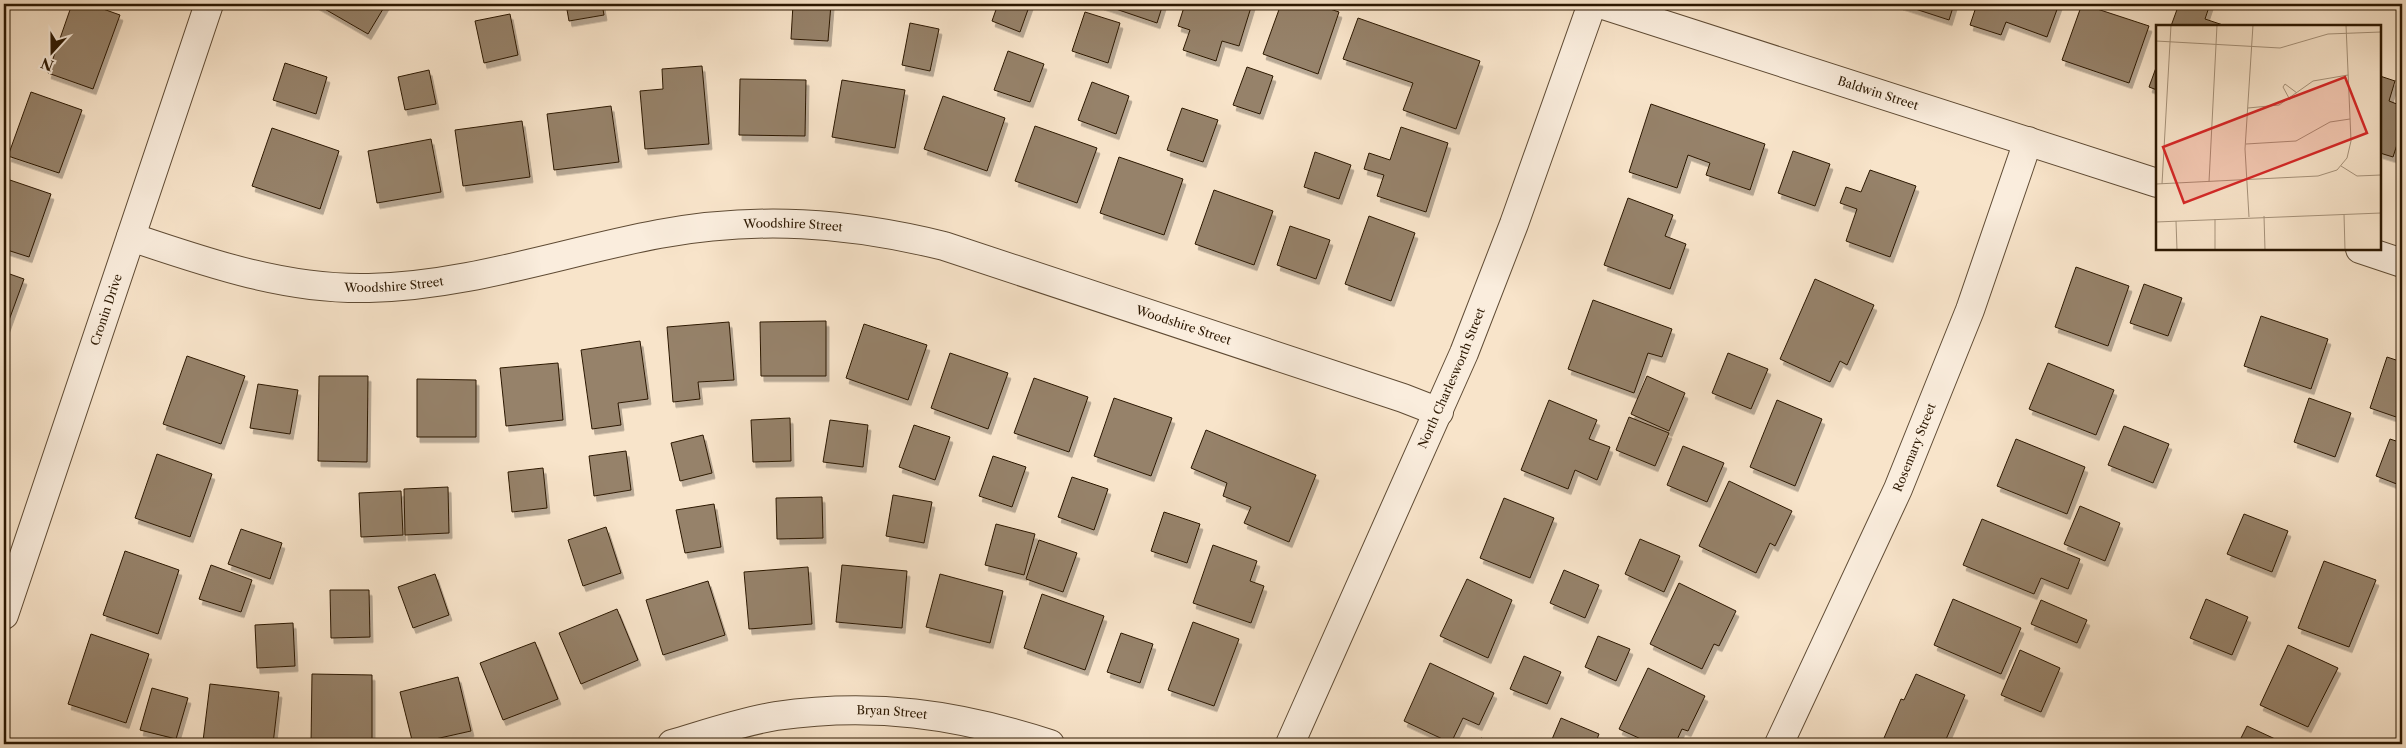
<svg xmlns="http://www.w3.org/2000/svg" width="2406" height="748" viewBox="0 0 2406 748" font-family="'Libre Caslon Text',serif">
<defs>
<filter id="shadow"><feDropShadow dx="3" dy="5.5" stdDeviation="0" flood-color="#0004"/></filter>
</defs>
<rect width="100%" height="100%" fill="#f8e4ca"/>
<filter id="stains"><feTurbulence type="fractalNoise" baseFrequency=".004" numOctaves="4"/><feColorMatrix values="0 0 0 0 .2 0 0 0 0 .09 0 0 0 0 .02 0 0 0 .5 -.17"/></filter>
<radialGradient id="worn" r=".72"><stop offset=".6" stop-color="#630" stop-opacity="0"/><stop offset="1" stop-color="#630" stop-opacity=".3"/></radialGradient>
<g fill="#96826a" stroke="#2c1802" filter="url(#shadow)">
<polygon points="72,4 89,4 120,15 93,89 48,73"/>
<polygon points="316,4 386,4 368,34"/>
<polygon points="566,4 602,4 604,15 569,21"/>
<polygon points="793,4 831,4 828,41 791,39"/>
<polygon points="998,4 1030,4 1020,32 992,21"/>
<polygon points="1101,4 1163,4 1157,23"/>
<polygon points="1185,4 1252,4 1239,46 1222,41 1216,61 1183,50 1190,30 1178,26"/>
<polygon points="1281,4 1315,4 1339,12 1318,74 1263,54"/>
<polygon points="1900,4 1954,4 1949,20"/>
<polygon points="1977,4 2059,4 2047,37 2006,22 2001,35 1970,25"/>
<polygon points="2082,4 2149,26 2129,83 2062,60"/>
<polygon points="2179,4 2210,4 2205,19 2226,26 2171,26"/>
<polygon points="1085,12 1120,23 1108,63 1072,51"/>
<polygon points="510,14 518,55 484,63 475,21"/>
<polygon points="1358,18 1480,61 1456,129 1403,110 1413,83 1343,59"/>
<polygon points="910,23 939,29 930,71 902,65"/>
<polygon points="1008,51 1044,64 1030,102 994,90"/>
<polygon points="2402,61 2402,84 2396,81"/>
<polygon points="285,63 327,77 316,114 273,100"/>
<polygon points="2157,65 2157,90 2149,87"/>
<polygon points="702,66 709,144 645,149 640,91 663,89 662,69"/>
<polygon points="1247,67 1273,76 1260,114 1233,105"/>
<polygon points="429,70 436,104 405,110 398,77"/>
<polygon points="2380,76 2395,81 2389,101 2402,106 2402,129 2393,157 2380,153"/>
<polygon points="740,79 806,80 805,136 739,135"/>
<polygon points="842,80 905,90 895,148 832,137"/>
<polygon points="1092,82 1129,96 1116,134 1078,120"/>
<polygon points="31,92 82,110 59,173 8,156"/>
<polygon points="943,96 1005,118 987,171 924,149"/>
<polygon points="1651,104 1765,144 1750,190 1706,175 1710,163 1688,155 1677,188 1629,172"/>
<polygon points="611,106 619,162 554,170 547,114"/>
<polygon points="1182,108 1218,120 1203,162 1167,150"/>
<polygon points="522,121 530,177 463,186 455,130"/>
<polygon points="1035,126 1097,148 1077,203 1015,181"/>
<polygon points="1401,127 1448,143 1426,212 1377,196 1384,175 1364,169 1369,153 1390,160"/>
<polygon points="272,128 339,151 320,209 252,186"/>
<polygon points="431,139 441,192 377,203 368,151"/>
<polygon points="1793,151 1830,164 1815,206 1778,193"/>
<polygon points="1315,152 1351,165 1339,199 1304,187"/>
<polygon points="1119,157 1183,179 1164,235 1100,213"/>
<polygon points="1870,170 1916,186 1890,257 1846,241 1857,209 1840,203 1846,187 1861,192"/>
<polygon points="4,178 51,194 29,257 4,249"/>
<polygon points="1214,190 1273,211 1254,265 1195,244"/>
<polygon points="1628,198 1673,215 1665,236 1686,244 1670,289 1604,265"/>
<polygon points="1369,216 1415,233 1391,301 1345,284"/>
<polygon points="1290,226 1330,240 1316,279 1277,265"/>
<polygon points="2076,267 2129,286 2108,346 2055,327"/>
<polygon points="4,272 24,279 4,334"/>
<polygon points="1815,279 1874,305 1847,365 1840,361 1830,382 1780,359"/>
<polygon points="2144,284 2182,298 2168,336 2130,323"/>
<polygon points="1593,300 1672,329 1662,357 1648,353 1634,393 1568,369"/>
<polygon points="2261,316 2328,339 2311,389 2244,366"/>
<polygon points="826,321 826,376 761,376 760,322"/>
<polygon points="729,322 734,380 698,382 700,399 673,402 667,327"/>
<polygon points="864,324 927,345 908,400 846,378"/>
<polygon points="640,341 648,399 618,403 621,425 592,429 581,350"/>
<polygon points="950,353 1008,373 988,429 931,408"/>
<polygon points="1728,353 1768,369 1751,409 1712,393"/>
<polygon points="187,356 245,376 221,444 163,424"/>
<polygon points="2387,357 2402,362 2402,419 2370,408"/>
<polygon points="558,363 563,420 506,426 500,368"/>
<polygon points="2048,363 2114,390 2096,435 2029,409"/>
<polygon points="319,376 368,376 367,462 318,461"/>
<polygon points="1647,376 1685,393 1669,431 1631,414"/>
<polygon points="1034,378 1088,397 1069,452 1014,433"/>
<polygon points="417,379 476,380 476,437 417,437"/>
<polygon points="258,384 298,390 290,434 250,428"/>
<polygon points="1114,398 1172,418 1151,476 1094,456"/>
<polygon points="2309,398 2351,413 2335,457 2294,442"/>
<polygon points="1549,400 1597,420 1589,439 1610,447 1597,480 1575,470 1568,489 1521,470"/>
<polygon points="1777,400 1822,419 1795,486 1750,467"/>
<polygon points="1629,417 1669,433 1655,466 1616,450"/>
<polygon points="790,418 791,461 753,462 751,420"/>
<polygon points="830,420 868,425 863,467 823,462"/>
<polygon points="914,425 950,437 935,480 899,467"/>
<polygon points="2124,426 2169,444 2153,483 2108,465"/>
<polygon points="1206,430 1316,475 1289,542 1244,523 1251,507 1223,496 1227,483 1191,468"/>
<polygon points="703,435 712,473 680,481 671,443"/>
<polygon points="2016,439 2085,467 2067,514 1997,486"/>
<polygon points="2390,439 2402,443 2402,486 2376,476"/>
<polygon points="1683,446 1724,463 1707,502 1667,485"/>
<polygon points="626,451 631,490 594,496 589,456"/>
<polygon points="157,454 212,474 190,537 135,518"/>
<polygon points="993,456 1026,467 1012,507 979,496"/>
<polygon points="543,468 547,508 512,512 508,472"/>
<polygon points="1072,477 1108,489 1094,530 1058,517"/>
<polygon points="1729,481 1792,511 1775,546 1770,543 1756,573 1699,546"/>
<polygon points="448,487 449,533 405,535 404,489"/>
<polygon points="401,491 403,535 361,537 359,493"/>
<polygon points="893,495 932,502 924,543 886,536"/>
<polygon points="822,497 823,538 777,539 776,498"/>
<polygon points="1504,498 1554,518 1530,578 1480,558"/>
<polygon points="714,504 721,547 685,553 676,510"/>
<polygon points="2080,506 2120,523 2105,561 2064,544"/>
<polygon points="1164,512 1200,524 1187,563 1151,551"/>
<polygon points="2244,514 2288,531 2272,572 2227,554"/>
<polygon points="1982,519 2080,559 2068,589 2041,578 2034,594 1963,565"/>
<polygon points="996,524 1035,534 1024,575 985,565"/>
<polygon points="606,527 621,573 583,586 568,540"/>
<polygon points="241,529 282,543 270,579 228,564"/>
<polygon points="1640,539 1680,556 1664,592 1625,574"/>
<polygon points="1039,540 1077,553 1063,592 1026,579"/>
<polygon points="1213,545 1257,561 1250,581 1264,586 1251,623 1193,603"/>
<polygon points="125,551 179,570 158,634 103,615"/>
<polygon points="2324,561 2376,580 2349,647 2298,628"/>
<polygon points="211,565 252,580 241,612 199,599"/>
<polygon points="842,565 907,571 902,628 836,622"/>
<polygon points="808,567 812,624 749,629 744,572"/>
<polygon points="1564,570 1599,585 1585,618 1550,603"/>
<polygon points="435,574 449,615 413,628 398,587"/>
<polygon points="940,574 1003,591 990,643 926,627"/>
<polygon points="1467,579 1512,600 1488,658 1440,636"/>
<polygon points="708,581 725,635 663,655 646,600"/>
<polygon points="1679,583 1736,611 1719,646 1714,644 1702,669 1650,644"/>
<polygon points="330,590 369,590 370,637 331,638"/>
<polygon points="1042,594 1104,616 1085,670 1024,648"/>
<polygon points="1953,599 2021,628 2001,674 1934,645"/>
<polygon points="2206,599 2248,617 2232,655 2190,638"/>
<polygon points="2041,600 2087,620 2077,643 2031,624"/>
<polygon points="617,609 638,660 581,684 559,633"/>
<polygon points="1193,622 1239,639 1214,706 1168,690"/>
<polygon points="293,623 295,666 257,668 255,625"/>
<polygon points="1121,633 1153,644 1140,683 1107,672"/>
<polygon points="91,634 149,654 126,723 68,704"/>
<polygon points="1598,636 1630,649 1616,681 1585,667"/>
<polygon points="535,642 558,699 503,720 480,663"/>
<polygon points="2288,645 2338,668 2308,727 2260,705"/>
<polygon points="2020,650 2060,668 2041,712 2001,695"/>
<polygon points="1524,656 1561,672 1547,704 1510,689"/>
<polygon points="1430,663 1494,693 1479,725 1463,718 1451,743 1404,721"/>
<polygon points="1648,668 1705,696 1688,731 1682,729 1675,744 1652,744 1619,729"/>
<polygon points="312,674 372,675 372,744 311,744"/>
<polygon points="1916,674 1965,695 1944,744 1897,744 1884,738 1901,699 1904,700"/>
<polygon points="458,677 471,731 413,744 400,692"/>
<polygon points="210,684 279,692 273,744 229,744 203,741"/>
<polygon points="152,688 188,698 176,739 140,730"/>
<polygon points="1561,718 1599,734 1595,744 1550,744"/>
<polygon points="2247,726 2286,744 2238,744"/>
<polygon points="1481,738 1498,744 1478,744"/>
</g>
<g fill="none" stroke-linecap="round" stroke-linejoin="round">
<g stroke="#5f4b34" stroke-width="30">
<g id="minor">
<path id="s1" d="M1600 4 2157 183"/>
<path id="s2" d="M131 237C208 263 286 290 369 288 468 286 563 252 659 234 758 216 847 222 944 246L1403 398 1439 412"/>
<polyline points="2360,249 2402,263"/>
<path id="s3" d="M4 615 209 4"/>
<path id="s4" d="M672 744C706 734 740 722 776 716 873 702 957 714 1050 744"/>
<path id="s5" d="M1290 744 1464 353 1514 224 1592 4"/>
<path id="s6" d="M1779 744 1898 489 1970 310 2028 141"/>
</g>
</g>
<use href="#minor" stroke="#faeddd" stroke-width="28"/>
</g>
<g text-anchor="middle" stroke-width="4.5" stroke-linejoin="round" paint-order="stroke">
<g font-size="12" fill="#2c1802" stroke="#faeddd">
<text dy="4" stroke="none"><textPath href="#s1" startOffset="292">Baldwin Street</textPath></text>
<text dy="4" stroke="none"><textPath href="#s2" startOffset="675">Woodshire Street</textPath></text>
<text dy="4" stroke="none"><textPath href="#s2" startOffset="270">Woodshire Street</textPath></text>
<text dy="4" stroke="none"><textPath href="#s3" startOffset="322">Cronin Drive</textPath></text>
<text dy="4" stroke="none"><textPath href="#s2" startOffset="1080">Woodshire Street</textPath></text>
<text dy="4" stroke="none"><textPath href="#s5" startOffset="400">North Charlesworth Street</textPath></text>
<text dy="4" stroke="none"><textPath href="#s6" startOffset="326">Rosemary Street</textPath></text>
<text dy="4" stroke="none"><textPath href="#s4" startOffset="224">Bryan Street</textPath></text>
</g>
</g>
<g transform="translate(2156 25)">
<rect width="225" height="225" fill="#f8e4ca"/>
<path fill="none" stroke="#a6927a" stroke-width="1" d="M0 16 124 23 172 9 225 7M134 75 127 62 129 59 141 68M92 83 123 80 157 56 192 50M90 119 140 116 174 97 194 94M185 141 201 151 225 150M53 157 61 0M0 159 162 151 181 145 191 133 195 116 190 0M6 159 15 0M188 189 189 225M108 191 109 225M93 192 89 124 97 0M59 194V225M20 196 21 225M0 197 225 188"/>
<path fill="#d62828" fill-opacity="0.15" stroke="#d62828" stroke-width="2.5" d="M189 52 211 108 28 178 7 122Z"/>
<rect width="225" height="225" fill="none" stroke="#2c1802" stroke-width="2.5"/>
</g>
<rect width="2406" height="748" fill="none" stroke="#f8e4ca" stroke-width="20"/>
<rect x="5" y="5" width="2396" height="738" fill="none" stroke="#2c1802" stroke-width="2.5"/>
<rect x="10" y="10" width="2386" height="728" fill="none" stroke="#2c1802"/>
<g transform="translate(52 52) rotate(201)" stroke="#faeddd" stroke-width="4" paint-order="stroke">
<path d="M0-4L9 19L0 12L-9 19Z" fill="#2c1802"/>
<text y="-8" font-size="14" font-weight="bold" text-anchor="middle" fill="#2c1802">N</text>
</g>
<rect width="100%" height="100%" filter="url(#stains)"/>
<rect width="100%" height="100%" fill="url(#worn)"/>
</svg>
